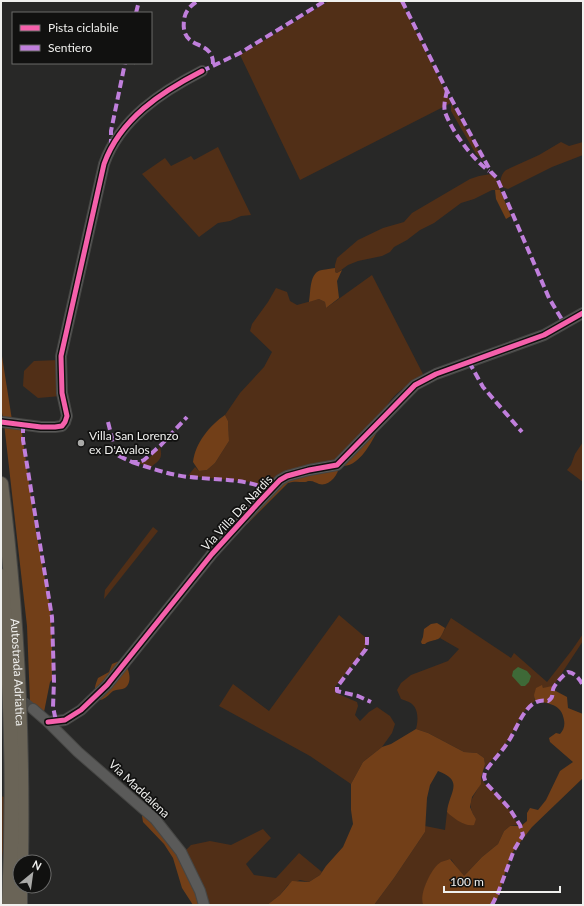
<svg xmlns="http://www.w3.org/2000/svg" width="584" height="906" viewBox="0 0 584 906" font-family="Lato,sans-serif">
<rect width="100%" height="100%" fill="#282827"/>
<g fill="#512f17">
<polygon points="329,1 401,1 451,103 484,160 476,154 473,149 451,111 451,103 300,180 240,55"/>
<path d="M561 142 569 146 583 142V155L552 167 508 189 502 187C499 181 501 174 506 170L539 155Z"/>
<polygon points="218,147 251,215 241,216 230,221 218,223 199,237 142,174 165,158 171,166 191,156 194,160"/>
<polygon points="491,174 496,178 500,190 492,190 474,199 461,203 434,223 420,230 407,240 394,247 390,252 382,256 358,261 348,265 337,273 335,272 335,265 337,258 358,240 383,228 404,222 412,213 470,179 479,176"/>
<path d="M372 275 424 376C407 385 390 395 383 414L336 461 269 489 251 482 188 476 195 467 199 471 207 470 215 463 229 441 228 421 225 415 240 393 264 367 272 352 250 331 252 324 268 302 276 288 287 292 290 301 297 305 319 299 325 302 326 308Z"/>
<polygon points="60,360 61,396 38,398 23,386 24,371 34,361"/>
<polygon points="583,442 583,482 567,470 571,465 575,454"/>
<path d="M160 447C163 458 160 460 151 467L138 463 147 460Z"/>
<polygon points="153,527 158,531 104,599 105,590"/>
<polygon points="339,615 365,637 366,647 335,687 336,693 357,702 358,706 355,715 360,721 369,712 377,707 390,716 395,724 392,733 382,747 363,762 351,784 310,756 219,706 233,684 269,711"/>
<path d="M451 618 511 658 514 653 547 682 572 650 583 634V641L556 682C552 687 549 688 543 688L542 686 534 699 535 701C520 712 518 725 508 740 501 751 491 760 483 769L485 764 484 758 477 753 464 752 428 733 416 729C418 722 419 710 412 704 410 702 404 700 401 699L397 690 401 683 411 675 448 661 459 649 440 638Z"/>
<path d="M481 778C485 785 492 790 498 796 507 805 513 815 518 825L510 826 504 831 498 844 482 857 463 877 451 859C436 870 427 874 424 893 423 897 422 901 423 905H374L394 878 425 832V826L445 830 447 812 465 824 476 819C462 798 480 795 481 778Z"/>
<path d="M1 796 4 797 5 835 2 905C0 890 6 861 1 848Z"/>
<polygon points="263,829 271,838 246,864 254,875 276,878 299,853 322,872 320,875 309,882 300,880 288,885 280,895 267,905 208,905 185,851 191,845 210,841 231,845"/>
</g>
<g fill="#723f18">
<polygon points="495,190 500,190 511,216 506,219 496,199"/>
<path d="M335 268V272L337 273 342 270 337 281 339 298 326 308 325 302 319 299 309 302C311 292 309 272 322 270 327 269 330 269 335 268Z"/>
<polygon points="1,350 12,420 3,418 1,407"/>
<path d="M225 415 228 421 229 441 215 463 207 470 199 471 193 462C195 443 210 425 225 415Z"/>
<polygon points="4,423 21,426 35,525 50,606 52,633 52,680 50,682 44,712 32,705 30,702 27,626"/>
<path d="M378 430C371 443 360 465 344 466L343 463Z"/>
<path d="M339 467C338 475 329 487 319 484 316 483 314 481 310 481 305 481 309 482 304 482 298 482 294 481 288 483L247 524 245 522 288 478Z"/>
<path d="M437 623 445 628C439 641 441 638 428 642 423 644 428 644 422 644L421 642 423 637 424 629 431 624Z"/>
<path d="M122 660C128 665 134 682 125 688 122 690 117 689 113 691 109 694 106 699 100 700 93 692 94 688 98 678L109 672 112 664Z"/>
<path d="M542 685 543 688 552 686V689L567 697 568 708 583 714V778L532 827 514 850 507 866 498 897 493 905H423C419 894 431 868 441 862 444 861 448 860 450 859L464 876 482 857 498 844 504 831 510 826H521L527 821V813L530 808 538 810 546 800 560 771 573 762 550 742 549 738 556 733 560 734C564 730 565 725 564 720 562 704 548 703 535 701L534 695 536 688Z"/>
<path d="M416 729 428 733 464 752 477 753 484 758 485 764 481 778V784L472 797 470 807 473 814 476 819 474 825C465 827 453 818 447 812 449 792 465 781 438 771L430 785 427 798 425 832 394 878 374 905H267L280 895 292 881 309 882 320 875 326 866 343 847 353 824 351 810V784L363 762 382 747 391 744Z"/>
<polygon points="144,813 180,852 201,904 193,905 182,888 173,858 164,844 143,822 142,816"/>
</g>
<polygon fill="#3e6937" points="518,667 527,671 531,676 529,682 525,686 521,686 512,676 513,671"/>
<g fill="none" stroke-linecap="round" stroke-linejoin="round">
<polyline stroke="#464645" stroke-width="10" stroke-dasharray="10 5" stroke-linecap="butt" points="1,683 33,709"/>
<g stroke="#464644" stroke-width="12">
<g id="minor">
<path d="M3 422 41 427H55L62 426 65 422 67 416 62 393 61 356 104 164C120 119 161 92 202 71"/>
<polyline points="33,709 48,722 78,752 155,819 181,852 200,891 204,905"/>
<polyline points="48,722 65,720 81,710 107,685 212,554 260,501 280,480 287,476 309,470 337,465 415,385 436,374 544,335 583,313"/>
</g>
</g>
<g stroke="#464644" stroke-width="16">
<g id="highway">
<path id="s1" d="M1 484C17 609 23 735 21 862"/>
<path d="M1 576C12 685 14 796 9 905"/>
<polyline points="20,905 20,886"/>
</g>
</g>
<polyline stroke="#60605f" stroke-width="1.5" stroke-dasharray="1 3" stroke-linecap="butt" points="134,64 135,63"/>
<use href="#minor" stroke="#5a5a59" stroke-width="10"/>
<use href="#highway" stroke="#6a6457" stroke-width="14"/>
<g stroke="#c07fdc" stroke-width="4" stroke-dasharray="8 4" stroke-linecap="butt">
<polyline points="402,1 447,91 491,172 497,178 549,298 564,323"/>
<path d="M196 2C189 7 185 12 184 20 180 53 215 37 213 66"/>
<polyline points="136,13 139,1"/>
<polyline points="202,71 240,53 325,1"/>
<path d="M447 90C446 97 443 105 445 112 451 130 473 160 489 171"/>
<polyline points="111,147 111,131 125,63"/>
<polyline points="469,362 483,387 522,432"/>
<polyline points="108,422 115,450 119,456 132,462 139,462 144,460 161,445 187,417"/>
<polyline points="23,425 23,440 33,502 52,617 54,681 53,707 56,721"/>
<path d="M132 462C150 468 170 475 189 477 216 480 244 478 270 490"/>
<polyline points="367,637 367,643 366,649 337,687 337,691 358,696 371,702"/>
<path d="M492 905 498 893 514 850 523 835 520 825 509 808 486 783 484 777 485 772C492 761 501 753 508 742 518 728 526 696 548 701 555 697 551 692 554 687 557 682 563 675 568 672 575 673 580 679 583 686"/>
</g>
<g stroke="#111110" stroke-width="8">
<g id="cycleway">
<path d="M1 422 41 427H55L62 426 65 422 67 416 62 393 61 356 104 164C120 119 161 92 202 71"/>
<polyline points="48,722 65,720 81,710 107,685 212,554 260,501 280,480 287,476 309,470 337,465 415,385 436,374 544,335 583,313"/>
</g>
</g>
<use href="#cycleway" stroke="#f560ab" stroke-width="5"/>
</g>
<circle fill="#aaaaa8" stroke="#111110" stroke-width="1.5" cx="81" cy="443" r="4"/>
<g text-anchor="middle" stroke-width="3.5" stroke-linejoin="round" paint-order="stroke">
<g font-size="12" fill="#f0f0ee" stroke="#111110" text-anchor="start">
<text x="89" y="440">Villa San Lorenzo<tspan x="89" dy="14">ex D'Avalos</tspan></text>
</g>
<g font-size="12" fill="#f0f0ee" stroke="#111110">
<text transform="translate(237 513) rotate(-47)" y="4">Via Villa De Nardis</text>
<text dy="4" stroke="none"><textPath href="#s1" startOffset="189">Autostrada Adriatica</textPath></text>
<text transform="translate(139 789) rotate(43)" y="4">Via Maddalena</text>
</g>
</g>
<rect width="584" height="906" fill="none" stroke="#f0f0ee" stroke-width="4"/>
<rect x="12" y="12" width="140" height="52" fill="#111110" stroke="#6a6a69"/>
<rect x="20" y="25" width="20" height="6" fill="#f560ab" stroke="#6a6a69"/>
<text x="48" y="32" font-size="12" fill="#f0f0ee">Pista ciclabile</text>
<rect x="20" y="45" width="20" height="6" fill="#c07fdc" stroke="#6a6a69"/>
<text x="48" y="52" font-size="12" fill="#f0f0ee">Sentiero</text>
<g transform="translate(32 874) rotate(29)"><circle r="19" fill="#111110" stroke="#6a6a69"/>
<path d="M0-3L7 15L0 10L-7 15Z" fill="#aaaaa8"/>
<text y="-6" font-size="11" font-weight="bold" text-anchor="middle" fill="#f0f0ee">N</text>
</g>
<path d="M444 886v6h116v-6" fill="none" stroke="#f0f0ee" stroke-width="2"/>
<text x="450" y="886" font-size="12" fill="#f0f0ee" stroke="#111110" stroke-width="3" paint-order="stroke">100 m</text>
</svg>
